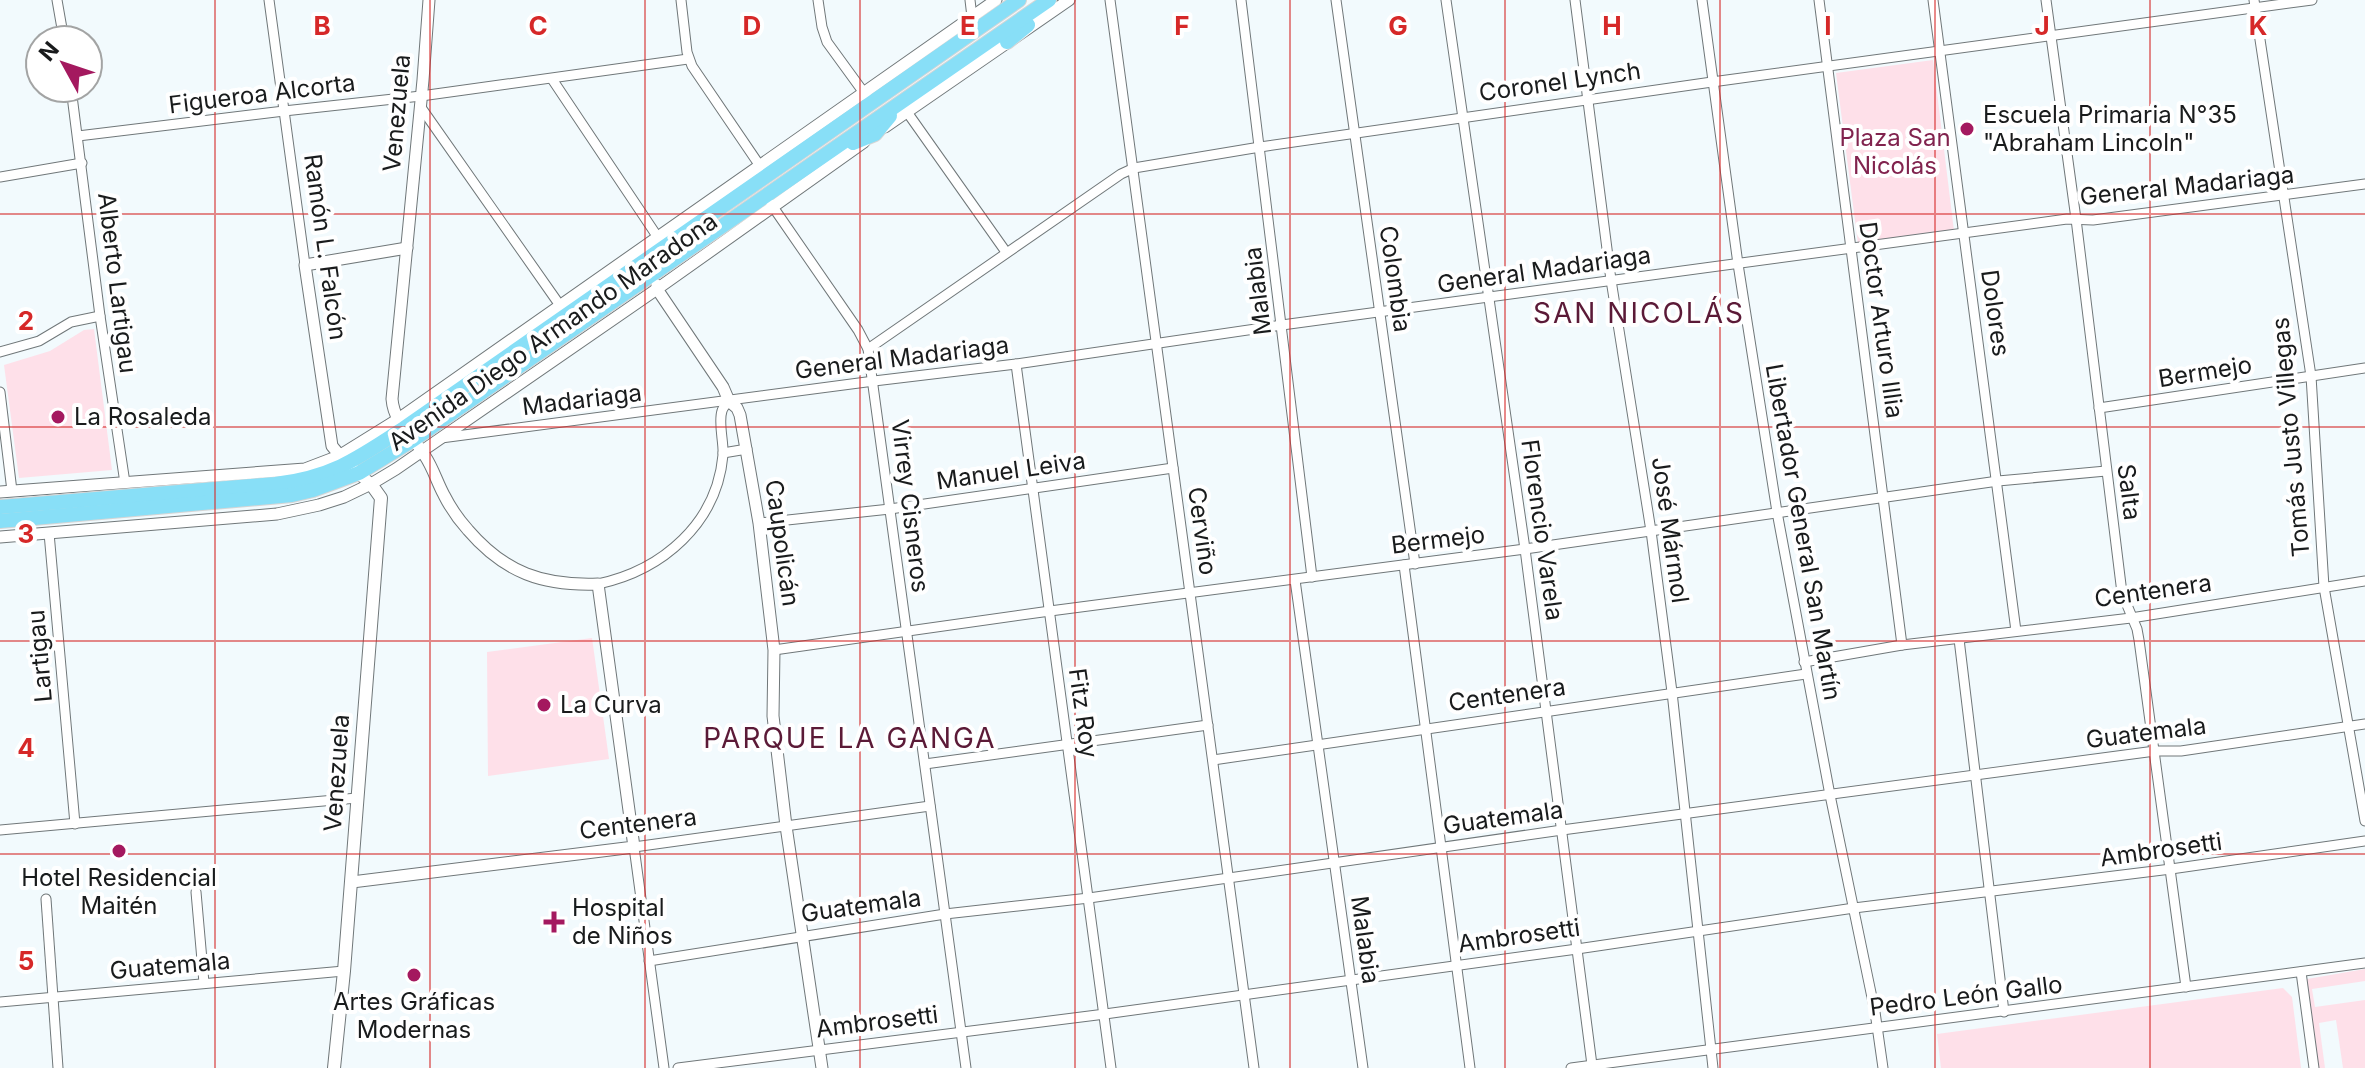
<svg xmlns="http://www.w3.org/2000/svg" width="2365" height="1068" viewBox="0 0 2365 1068" font-family="Inter,sans-serif">
<rect width="100%" height="100%" fill="#f2fafd"/>
<g fill="#fee0e9">
<polygon points="1933,60 1954,231 1858,244 1836,73"/>
<polygon points="94,329 112,470 19,478 4,365 50,351 84,330"/>
<polygon points="592,638 609,759 488,776 487,652"/>
<polygon points="2365,969 2365,981 2312,989 2315,1007 2365,1000 2365,1068 2343,1068 2336,1020 2319,1023 2325,1068 2318,1068 2305,983 2307,979"/>
<polygon points="2283,988 2292,997 2301,1068 1941,1068 1937,1034"/>
</g>
<g fill="none" stroke-linecap="round" stroke-linejoin="round">
<g stroke="#707779" stroke-width="11">
<g id="minor">
<polyline points="57,0 64,40"/>
<polyline points="269,0 305,265"/>
<polyline points="681,0 687,52 692,66 760,166 761,171"/>
<polyline points="818,0 822,27 827,42 867,97"/>
<polyline points="970,0 972,17"/>
<polyline points="1110,0 1254,1068"/>
<polyline points="1241,0 1312,577"/>
<polyline points="1336,0 1415,564"/>
<polyline points="1446,0 1525,549 1592,1065"/>
<polyline points="1575,0 1611,280 1651,531 1672,692 1713,1068"/>
<polyline points="1702,0 1738,264 1777,512 1830,795 1875,1012 1883,1068"/>
<polyline points="1819,0 1902,645"/>
<polyline points="1933,0 2016,631"/>
<polyline points="2046,0 2076,219 2122,593 2137,629 2139,640 2186,987"/>
<polyline points="2254,0 2311,376 2324,587 2365,821"/>
<polyline points="552,79 657,236 660,249 657,271"/>
<polyline points="71,88 100,316 125,483"/>
<polyline points="420,106 559,304"/>
<polyline points="907,112 1006,252"/>
<polyline points="78,136 284,111 421,96 688,59"/>
<polyline points="0,177 82,163"/>
<polyline points="771,204 858,330 868,349 966,1068"/>
<polyline points="868,349 1121,174 1134,168 1260,147 1712,82 2312,0"/>
<polyline points="0,352 39,341 71,322 100,316"/>
<polyline points="1016,364 1111,1068"/>
<polyline points="0,392 12,491"/>
<polyline points="2099,408 2365,368"/>
<polyline points="441,438 874,381 1016,364 1282,325 2067,219 2093,220 2365,184"/>
<polyline points="723,453 747,449"/>
<polyline points="759,523 890,509 1173,468"/>
<polyline points="49,533 75,824"/>
<polyline points="1404,565 1470,1068"/>
<polyline points="1295,580 1363,1068"/>
<path d="M598 584C663 570 717 523 723 455 724 443 718 422 722 411 723 407 726 405 729 401"/>
<polyline points="1959,639 2004,1012"/>
<polyline points="774,650 1050,611 1525,549 1998,481 2106,471"/>
<polyline points="1804,662 1902,645 2131,618 2365,581"/>
<polyline points="1213,760 1806,674"/>
<polyline points="925,764 1208,725"/>
<polyline points="0,830 357,798"/>
<polyline points="196,892 204,983"/>
<polyline points="46,899 58,1068"/>
<polyline points="649,961 945,914 1089,898 1562,830 2155,751 2181,751 2365,724"/>
<polyline points="2301,972 2314,1068"/>
<polyline points="0,1002 344,971"/>
<polyline points="664,1068 634,847 930,806"/>
<polyline points="678,1068 1105,1014 1577,949 1854,908 2171,869 2365,841"/>
<polyline points="1571,1068 2365,963"/>
</g>
</g>
<g stroke="#707779" stroke-width="13">
<g id="tertiary">
<polyline points="885,127 1069,0"/>
<polyline points="657,285 657,289 723,387 729,401 737,408 740,415 759,523 774,650 773,716 786,826 822,1068"/>
<polyline points="371,484 347,464 332,446 305,265 407,248"/>
<polyline points="0,492 305,469 339,456 397,420 996,0"/>
<polyline points="0,537 277,514 319,505 344,497 371,484 396,469 657,289 864,142"/>
<path d="M352 882 634 847 598 584C543 586 505 573 468 530 459 520 450 507 444 495 437 482 433 468 425 456 413 436 394 424 392 399L423 80 429 0"/>
</g>
</g>
<g stroke="#707779" stroke-width="14">
<polyline id="secondary" points="334,1068 344,971 381,498 371,484"/>
</g>
<g stroke="#d6d6d6" stroke-width="16">
<g id="primary">
<polyline points="1007,42 1028,25"/>
<polyline points="853,143 875,134 890,116"/>
<path d="M0 507 275 484C332 477 357 459 404 428L1019 0"/>
<polyline points="0,521 292,495 313,490 359,473 413,440 1049,0"/>
</g>
</g>
<use href="#minor" stroke="#fff" stroke-width="9"/>
<use href="#tertiary" stroke="#fff" stroke-width="11"/>
<use href="#secondary" stroke="#fff" stroke-width="12"/>
<use href="#primary" stroke="#88dff7" stroke-width="14"/>
</g>
<path fill="none" stroke="#d62828" stroke-width="2" stroke-opacity="0.55" d="M215 0V1068M430 0V1068M645 0V1068M860 0V1068M1075 0V1068M1290 0V1068M1505 0V1068M1720 0V1068M1935 0V1068M2150 0V1068M0 214H2365M0 427H2365M0 641H2365M0 854H2365"/>
<g fill="#a4195f" stroke="#fff" stroke-width="3">
<circle cx="1967" cy="129" r="8"/>
<circle cx="58" cy="417" r="8"/>
<circle cx="544" cy="705" r="8"/>
<circle cx="119" cy="851" r="8"/>
<path d="M550 910h8v8h8v8h-8v8h-8v-8h-8v-8h8z"/>
<circle cx="414" cy="975" r="8"/>
</g>
<g text-anchor="middle" stroke-width="8" stroke-linejoin="round" paint-order="stroke">
<g font-size="24" fill="#191b1c" stroke="#fff">
<text transform="translate(1560 82) rotate(-8)" y="8">Coronel Lynch</text>
<text transform="translate(262 94) rotate(-7)" y="8">Figueroa Alcorta</text>
<text transform="translate(397 113) rotate(-85)" y="8">Venezuela</text>
<text transform="translate(2187 186) rotate(-6)" y="8">General Madariaga</text>
<text transform="translate(325 247) rotate(82)" y="8">Ramón L. Falcón</text>
<text transform="translate(1544 270) rotate(-8)" y="8">General Madariaga</text>
<text transform="translate(1395 279) rotate(82)" y="8">Colombia</text>
<text transform="translate(117 283) rotate(83)" y="8">Alberto Lartigau</text>
<text transform="translate(1258 291) rotate(-97)" y="8">Malabia</text>
<text transform="translate(1995 313) rotate(82)" y="8">Dolores</text>
<text transform="translate(1881 320) rotate(82)" y="8">Doctor Arturo Illia</text>
<text transform="translate(553 332) rotate(-35)" y="8">Avenida Diego Armando Maradona</text>
<text transform="translate(902 358) rotate(-7)" y="8">General Madariaga</text>
<text transform="translate(2205 372) rotate(-9)" y="8">Bermejo</text>
<text transform="translate(582 400) rotate(-7)" y="8">Madariaga</text>
<text transform="translate(2291 437) rotate(-95)" y="8">Tomás Justo Villegas</text>
<text transform="translate(1011 471) rotate(-8)" y="8">Manuel Leiva</text>
<text transform="translate(2129 492) rotate(83)" y="8">Salta</text>
<text transform="translate(910 506) rotate(83)" y="8">Virrey Cisneros</text>
<text transform="translate(1542 530) rotate(82)" y="8">Florencio Varela</text>
<text transform="translate(1670 530) rotate(82)" y="8">José Mármol</text>
<text transform="translate(1202 531) rotate(82)" y="8">Cerviño</text>
<text transform="translate(1803 532) rotate(80)" y="8">Libertador General San Martín</text>
<text transform="translate(1438 540) rotate(-7)" y="8">Bermejo</text>
<text transform="translate(782 543) rotate(82)" y="8">Caupolicán</text>
<text transform="translate(2153 591) rotate(-8)" y="8">Centenera</text>
<text transform="translate(40 656) rotate(-95)" y="8">Lartigau</text>
<text transform="translate(1507 695) rotate(-8)" y="8">Centenera</text>
<text transform="translate(1083 713) rotate(82)" y="8">Fitz Roy</text>
<text transform="translate(2146 733) rotate(-7)" y="8">Guatemala</text>
<text transform="translate(337 773) rotate(-86)" y="8">Venezuela</text>
<text transform="translate(1503 818) rotate(-8)" y="8">Guatemala</text>
<text transform="translate(638 824) rotate(-7)" y="8">Centenera</text>
<text transform="translate(2161 850) rotate(-8)" y="8">Ambrosetti</text>
<text transform="translate(861 906) rotate(-8)" y="8">Guatemala</text>
<text transform="translate(1519 936) rotate(-8)" y="8">Ambrosetti</text>
<text transform="translate(1365 940) rotate(82)" y="8">Malabia</text>
<text transform="translate(170 966) rotate(-5)" y="8">Guatemala</text>
<text transform="translate(1966 996) rotate(-7)" y="8">Pedro León Gallo</text>
<text transform="translate(877 1022) rotate(-7)" y="8">Ambrosetti</text>
</g>
<g font-size="24" fill="#191b1c" stroke="#fff" text-anchor="start">
<text x="1983" y="123">Escuela Primaria N°35<tspan x="1983" dy="28">"Abraham Lincoln"</tspan></text>
<text x="74" y="425">La Rosaleda</text>
<text x="560" y="713">La Curva</text>
<text x="119" y="886" text-anchor="middle">Hotel Residencial<tspan x="119" dy="28">Maitén</tspan></text>
<text x="572" y="916">Hospital<tspan x="572" dy="28">de Niños</tspan></text>
<text x="414" y="1010" text-anchor="middle">Artes Gráficas<tspan x="414" dy="28">Modernas</tspan></text>
</g>
<g font-size="24" fill="#81234e" stroke="#fff">
<text x="1895" y="146">Plaza San<tspan x="1895" dy="28">Nicolás</tspan></text>
</g>
<g font-size="28" letter-spacing="2" fill="#5b1a37" stroke="#fff">
<text x="1639" y="323">SAN NICOLÁS</text>
<text x="850" y="748">PARQUE LA GANGA</text>
</g>
</g>
<g font-size="26" text-anchor="middle" font-weight="bold" fill="#d62828" stroke="#fff" stroke-width="8" stroke-linejoin="round" paint-order="stroke">
<text x="322" y="35">B</text>
<text x="538" y="35">C</text>
<text x="752" y="35">D</text>
<text x="968" y="35">E</text>
<text x="1182" y="35">F</text>
<text x="1398" y="35">G</text>
<text x="1612" y="35">H</text>
<text x="1828" y="35">I</text>
<text x="2042" y="35">J</text>
<text x="2258" y="35">K</text>
<text x="26" y="330">2</text>
<text x="26" y="543">3</text>
<text x="26" y="757">4</text>
<text x="26" y="970">5</text>
</g>
<g transform="translate(64 64) rotate(310)"><circle r="38" fill="#ffffff" stroke="#a3a4a4" stroke-width="2"/>
<path d="M0-6L14 30L0 20L-14 30Z" fill="#a4195f"/>
<text y="-12" font-size="22" font-weight="bold" text-anchor="middle" fill="#191b1c">N</text>
</g>
</svg>
